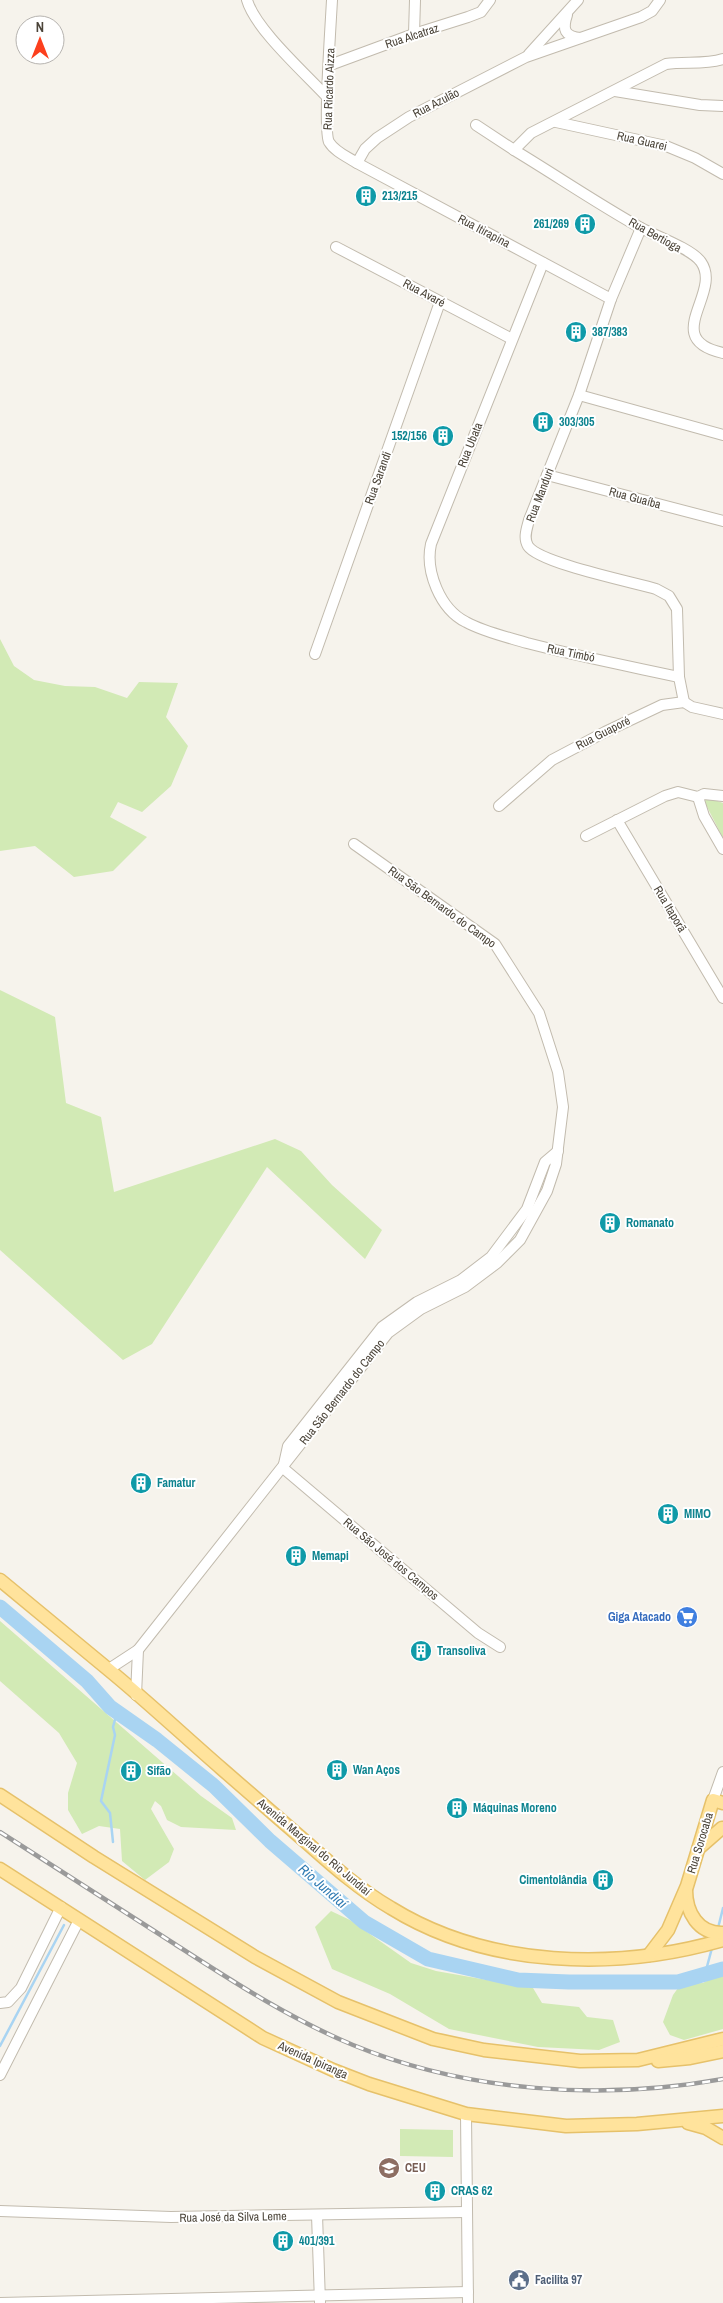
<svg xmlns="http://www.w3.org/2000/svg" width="723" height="2303" viewBox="0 0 723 2303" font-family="'Archivo Narrow',sans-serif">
<rect width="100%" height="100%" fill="#f6f3ec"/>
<g fill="#d2eab5">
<polygon points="0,639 14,666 34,680 65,686 95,687 127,698 139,682 178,683 166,717 188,746 171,786 142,812 118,802 110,817 147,837 113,871 74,877 35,846 0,851"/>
<polygon points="709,798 723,803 723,838 704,801"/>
<polygon points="0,990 55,1017 66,1103 101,1117 114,1192 275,1139 301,1151 332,1185 382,1230 365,1259 267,1167 152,1344 123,1360 0,1250"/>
<polygon points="0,1621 201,1796 232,1818 236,1830 181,1827 167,1820 161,1806 155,1801 151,1809 174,1849 169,1862 145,1880 122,1861 120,1829 99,1826 82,1834 68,1810 68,1793 77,1763 59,1733 0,1681"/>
<polygon points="331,1911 350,1920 411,1963 436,1971 533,1988 542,2003 579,2007 587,2017 613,2020 620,2042 599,2050 538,2047 449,2029 390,1994 332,1969 315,1927"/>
<polygon points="723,1972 723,2029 684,2040 670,2035 663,2022 673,1995 681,1984 703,1983"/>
<polygon points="400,2129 453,2130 453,2157 400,2156"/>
</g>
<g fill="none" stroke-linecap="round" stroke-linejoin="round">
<g stroke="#a9d4f2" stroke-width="2.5">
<polyline points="113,1842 110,1813 101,1801 115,1735 113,1727 117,1712"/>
<polyline points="718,1928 723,1908"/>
<polyline points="705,1974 712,1948"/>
<polyline points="0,2046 64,1925"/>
</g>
<polyline stroke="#a9d4f2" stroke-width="15" points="0,1607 87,1681 110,1707 157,1740 214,1786 270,1841 364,1922 428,1959 518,1980 569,1982 678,1982 723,1969"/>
<g stroke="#c2bbae" stroke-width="12">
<g id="minor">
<path d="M247 0C255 29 306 74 328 98"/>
<path d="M332 0C331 21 323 131 329 142 335 152 348 157 357 163L611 299"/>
<path d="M567 15C562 30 565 36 580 38"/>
<polyline points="414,34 415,0"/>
<polyline points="529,54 578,0"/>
<path d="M723 59C705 65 684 61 666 64L531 133 514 150C557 176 598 204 641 228 656 236 692 249 701 262 723 293 659 339 723 353"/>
<polyline points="330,65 414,34 468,17 481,12 490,0"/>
<polyline points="615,91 700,105 723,106"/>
<polyline points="556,122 666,146 695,158 723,174"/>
<polyline points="476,125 514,150"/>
<polyline points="357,163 365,149 377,138 409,117 526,57 641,17 652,11 660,0"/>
<path d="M641 228 611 299 579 395 529 520C527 528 523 538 528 546 539 563 632 582 656 589L669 596 677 609 679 677 684 702"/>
<polyline points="336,247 512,339"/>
<path d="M543 263 431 544C425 571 440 609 466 622 484 632 507 637 527 643 577 656 628 666 679 677"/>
<polyline points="579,395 723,435"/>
<polyline points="547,475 723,521"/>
<polyline points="315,654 440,302"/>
<polyline points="698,797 704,816 723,849"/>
<polyline points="499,806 552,760 605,732 662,705 684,702 692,707 723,714"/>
<polyline points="617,820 723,998"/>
<polyline points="586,836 665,796 678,792 698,797 704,794 723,796"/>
<polyline points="284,1464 288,1446 382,1327 417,1302 461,1280 491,1257 527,1209 545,1162 558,1151"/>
<polyline points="283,1468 478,1633 500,1647"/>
<polyline points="109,1669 138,1650 388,1333 421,1309 465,1287 497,1263 520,1240 547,1191 556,1164 563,1107 558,1072 539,1013 495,944 354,844"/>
<polyline points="136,1695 138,1650"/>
<polyline points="713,1800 723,1772"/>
<polyline points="0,2003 8,2002 21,1988 61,1907"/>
<polyline points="0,2075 79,1920"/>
<polyline points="466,2114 468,2303"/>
<polyline points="0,2211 171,2217 466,2212"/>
<polyline points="317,2215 320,2302"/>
<polyline points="0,2303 468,2292"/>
</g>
</g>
<g stroke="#e6c16a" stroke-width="15">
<g id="major">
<path d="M0 1580C36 1610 73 1640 109 1670 148 1702 184 1736 222 1769 250 1793 278 1818 306 1842 333 1866 360 1890 391 1908 488 1968 616 1971 723 1940"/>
<polyline points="0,1795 94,1857 255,1957 338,2002 433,2039 484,2050 580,2061 638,2060 723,2039"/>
<polyline points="699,1848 722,1828"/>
<polyline points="0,1869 263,2038 333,2070 369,2084 466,2114 566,2126 637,2124 723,2116"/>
<path d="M686 1890C686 1912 698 1934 723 1933"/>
<polyline points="649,1955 668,1930 687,1886 713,1800 723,1803"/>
<polyline points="658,2061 690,2058 723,2051"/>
<polyline points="688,2123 706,2128 723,2138"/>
</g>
</g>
<use href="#minor" stroke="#fff" stroke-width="10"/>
<use href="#major" stroke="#ffe39c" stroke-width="12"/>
<g stroke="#9a9a9a" stroke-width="4.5">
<path id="rail" d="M0 1832C57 1868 113 1905 170 1941 229 1979 288 2018 353 2045 467 2092 602 2101 723 2079"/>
</g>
<use href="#rail" stroke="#fff" stroke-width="2.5" stroke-dasharray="8" stroke-linecap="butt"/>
</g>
<defs>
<g id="building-disc" transform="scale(1.125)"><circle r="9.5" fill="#0f9aa8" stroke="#fff"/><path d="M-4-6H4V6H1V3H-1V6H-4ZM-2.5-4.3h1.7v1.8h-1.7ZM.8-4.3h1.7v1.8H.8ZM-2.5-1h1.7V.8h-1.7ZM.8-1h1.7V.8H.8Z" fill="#fff"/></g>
<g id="supermarket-disc" transform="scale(1.125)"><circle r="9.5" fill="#3f7fe0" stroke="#fff"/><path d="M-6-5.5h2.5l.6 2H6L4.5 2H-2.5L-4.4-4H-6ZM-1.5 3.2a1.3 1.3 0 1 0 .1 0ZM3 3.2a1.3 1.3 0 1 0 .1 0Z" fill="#fff"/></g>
<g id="school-disc" transform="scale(1.125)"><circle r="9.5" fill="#8d6e63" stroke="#fff"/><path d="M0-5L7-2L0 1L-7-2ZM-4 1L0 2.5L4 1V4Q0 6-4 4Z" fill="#fff"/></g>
<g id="civic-disc" transform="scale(1.125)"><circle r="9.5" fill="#5c6f8a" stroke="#fff"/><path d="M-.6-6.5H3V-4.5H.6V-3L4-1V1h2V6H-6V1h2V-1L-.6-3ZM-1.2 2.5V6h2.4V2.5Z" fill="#fff"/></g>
</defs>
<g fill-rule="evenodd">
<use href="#building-disc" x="366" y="196"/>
<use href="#building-disc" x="585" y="224"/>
<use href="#building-disc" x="576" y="332"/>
<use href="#building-disc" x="543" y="422"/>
<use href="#building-disc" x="443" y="436"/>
<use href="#building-disc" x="610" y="1223"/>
<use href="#building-disc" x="141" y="1483"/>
<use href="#building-disc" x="668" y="1514"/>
<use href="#building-disc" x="296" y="1556"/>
<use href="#supermarket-disc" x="687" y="1617"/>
<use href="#building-disc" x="421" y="1651"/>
<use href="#building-disc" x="337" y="1770"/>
<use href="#building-disc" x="131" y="1771"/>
<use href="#building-disc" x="457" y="1808"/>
<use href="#building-disc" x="603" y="1880"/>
<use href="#school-disc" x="389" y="2168"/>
<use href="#building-disc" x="435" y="2191"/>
<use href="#building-disc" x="283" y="2241"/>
<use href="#civic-disc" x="519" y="2280"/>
</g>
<g text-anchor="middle" stroke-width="4" stroke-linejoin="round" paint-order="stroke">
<g font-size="12" fill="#4b4439" stroke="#fff">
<text transform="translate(412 36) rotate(-18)" y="4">Rua Alcatraz</text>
<text transform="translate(329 89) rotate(-88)" y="4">Rua Ricardo Aizza</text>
<text transform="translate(436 103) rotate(-27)" y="4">Rua Azulão</text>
<text transform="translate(642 141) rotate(13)" y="4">Rua Guarei</text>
<text transform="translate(484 231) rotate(28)" y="4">Rua Itirapina</text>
<text transform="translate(655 235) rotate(29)" y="4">Rua Bertioga</text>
<text transform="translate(424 293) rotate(28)" y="4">Rua Avaré</text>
<text transform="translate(470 445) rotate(-68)" y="4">Rua Ubata</text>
<text transform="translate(378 478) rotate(-70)" y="4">Rua Sarandi</text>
<text transform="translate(540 495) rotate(-69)" y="4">Rua Manduri</text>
<text transform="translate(635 498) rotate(15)" y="4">Rua Guaíba</text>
<text transform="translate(571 653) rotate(12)" y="4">Rua Timbó</text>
<text transform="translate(603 733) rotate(-27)" y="4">Rua Guaporé</text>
<text transform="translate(442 907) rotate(36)" y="4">Rua São Bernardo do Campo</text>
<text transform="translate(670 909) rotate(59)" y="4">Rua Itaporã</text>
<text transform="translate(342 1392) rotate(-52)" y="4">Rua São Bernardo do Campo</text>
<text transform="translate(391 1559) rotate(40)" y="4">Rua São José dos Campos</text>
<text transform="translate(700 1843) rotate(-73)" y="4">Rua Sorocaba</text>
<text transform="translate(314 1847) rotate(40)" y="4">Avenida Marginal do Rio Jundiaí</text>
<text transform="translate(313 2060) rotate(24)" y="4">Avenida Ipiranga</text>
<text transform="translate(233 2217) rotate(-1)" y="4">Rua José da Silva Leme</text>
</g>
<g font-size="12" font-weight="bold" fill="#0d838f" stroke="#fff" text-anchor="start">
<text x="382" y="200">213/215</text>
<text x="569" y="228" text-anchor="end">261/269</text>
<text x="592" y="336">387/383</text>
<text x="559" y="426">303/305</text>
<text x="427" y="440" text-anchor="end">152/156</text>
<text x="626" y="1227">Romanato</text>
<text x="157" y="1487">Famatur</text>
<text x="684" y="1518">MIMO</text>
<text x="312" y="1560">Memapi</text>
<text x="437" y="1655">Transoliva</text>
<text x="353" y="1774">Wan Aços</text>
<text x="147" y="1775">Sifão</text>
<text x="473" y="1812">Máquinas Moreno</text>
<text x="587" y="1884" text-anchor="end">Cimentolândia</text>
<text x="451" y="2195">CRAS 62</text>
<text x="299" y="2245">401/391</text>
</g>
<g font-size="12" font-weight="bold" fill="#366cbe" stroke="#fff" text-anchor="end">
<text x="671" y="1621">Giga Atacado</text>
</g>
<g font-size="12" font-weight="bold" fill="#785e54" stroke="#fff" text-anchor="start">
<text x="405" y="2172">CEU</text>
</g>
<g font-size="12" font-weight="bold" fill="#4e5e75" stroke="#fff" text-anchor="start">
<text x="535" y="2284">Facilita 97</text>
</g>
<g font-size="14" font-style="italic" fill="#2e7ab2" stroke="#fff">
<text transform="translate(323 1886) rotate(41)" y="5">Rio Jundiaí</text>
</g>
</g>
<g transform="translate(40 40)"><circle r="24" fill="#ffffff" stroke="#b7b4b0"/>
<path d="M0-4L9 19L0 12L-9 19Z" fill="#fc3f1d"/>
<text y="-8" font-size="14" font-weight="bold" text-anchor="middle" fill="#4b4439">N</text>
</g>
</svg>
